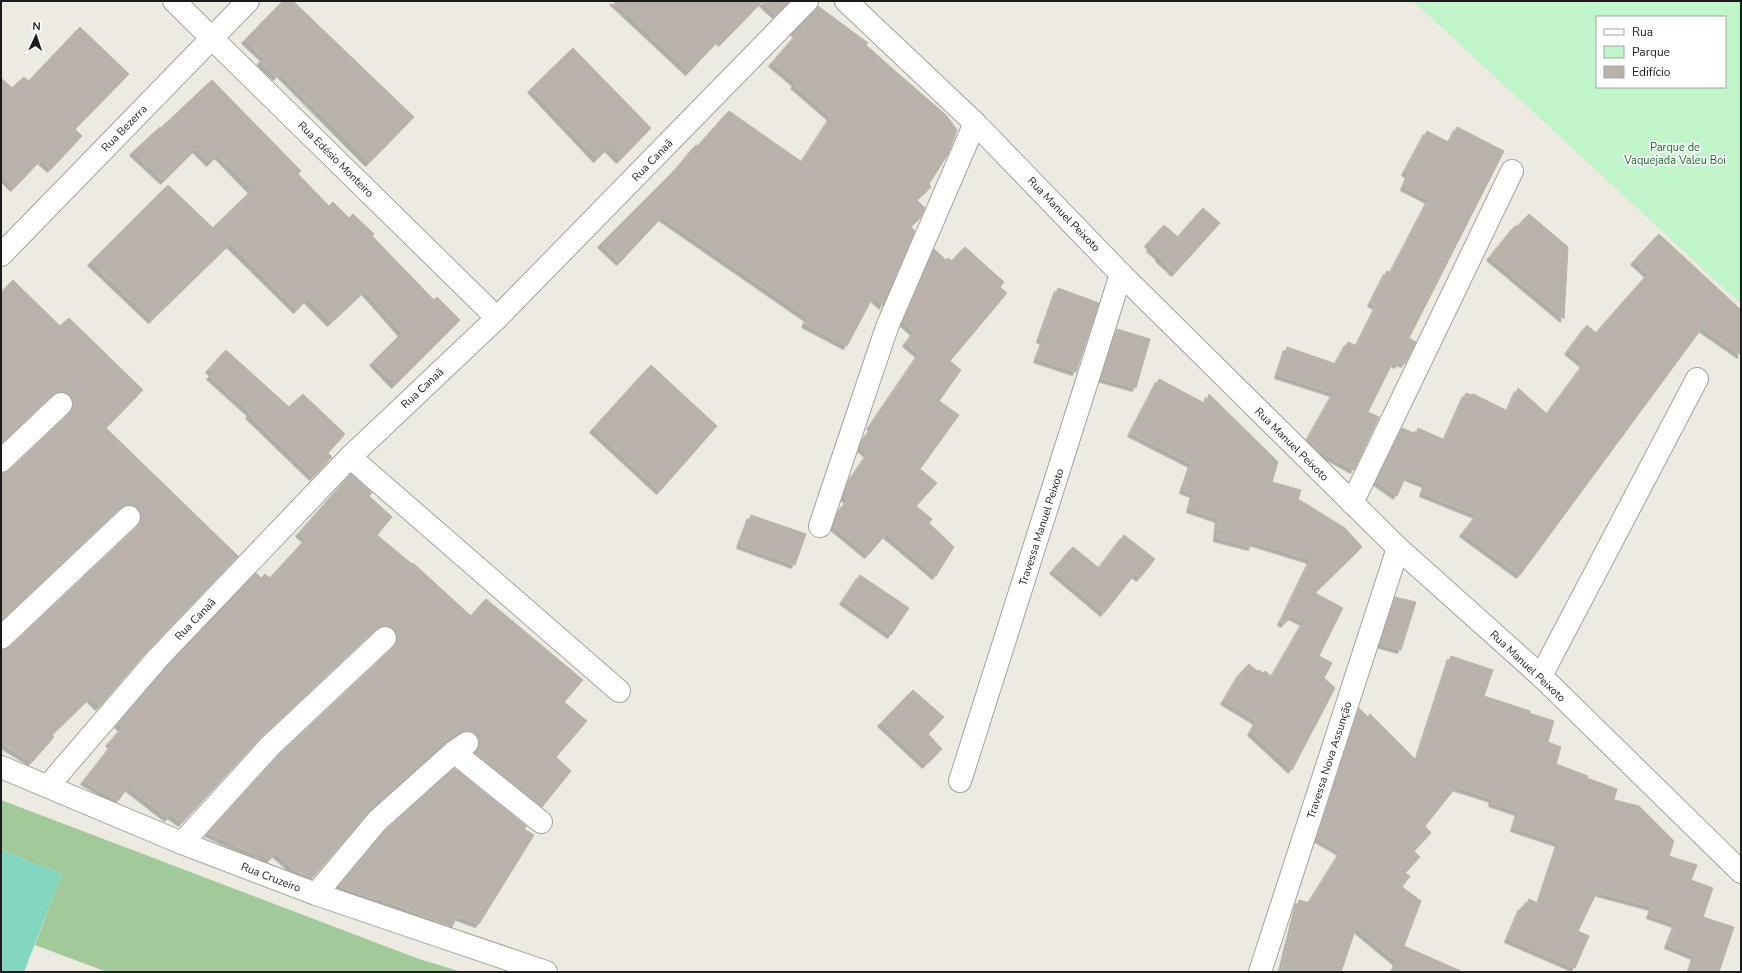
<svg xmlns="http://www.w3.org/2000/svg" width="1742" height="973" viewBox="0 0 1742 973" font-family="'Nunito Sans',sans-serif">
<defs>
<filter id="shadow"><feDropShadow dx="-3.5" dy="3.5" stdDeviation="0" flood-color="#0004"/></filter>
</defs>
<rect width="100%" height="100%" fill="#eceae1"/>
<polygon fill="#a2c999" points="1,800 419,959 462,972 107,972 35,945 62,874 1,850"/>
<path fill="#c0f5c9" fill-rule="evenodd" d="M1413 1H1741V304ZM1597 17H1725V87H1597Z"/>
<polygon fill="#84d7bf" points="1,850 62,874 24,972 1,972"/>
<g fill="#b8b2ab" stroke="#bcb2a5" filter="url(#shadow)">
<polygon points="283,1 293,1 414,117 369,163 280,73 277,77 260,62 264,58 245,40"/>
<polygon points="613,1 790,1 776,15 762,2 722,43 719,40 689,72"/>
<polygon points="818,6 868,43 866,45 894,70 946,115 957,130 948,154 929,184 931,187 917,200 925,208 920,218 911,227 915,231 883,306 873,297 847,346 805,324 808,318 662,217 620,262 601,244 676,169 696,145 698,146 729,111 802,162 831,117 794,85 796,83 772,63 797,34 794,32"/>
<polygon points="80,27 129,74 75,129 82,136 51,169 41,160 14,188 1,175 1,78 12,88 24,77 29,81"/>
<polygon points="573,48 651,128 620,160 608,148 597,159 531,89"/>
<polygon points="212,80 301,171 298,174 329,206 333,202 349,218 353,214 374,234 372,236 434,300 437,297 460,320 395,385 373,362 402,333 365,291 331,323 307,299 297,310 230,244 152,320 91,262 168,185 213,228 252,190 218,155 210,163 196,149 164,181 133,152 160,127 161,128"/>
<polygon points="1457,127 1504,151 1409,338 1416,342 1405,364 1400,362 1398,365 1393,362 1368,412 1379,417 1354,470 1313,447 1307,441 1334,393 1278,375 1287,347 1336,364 1348,342 1357,346 1377,306 1371,303 1387,271 1391,273 1429,200 1404,187 1409,175 1405,172 1427,131 1448,142 1449,139 1451,140"/>
<polygon points="1203,208 1220,223 1175,273 1159,258 1160,257 1150,248 1151,246 1148,243 1164,225 1178,237"/>
<polygon points="1529,214 1568,247 1564,319 1490,257 1515,226 1518,226"/>
<polygon points="1659,234 1741,310 1741,355 1702,328 1520,575 1463,533 1477,515 1423,493 1426,484 1406,476 1397,496 1376,481 1402,428 1416,434 1418,428 1445,440 1466,393 1472,395 1473,394 1508,411 1518,388 1547,414 1584,364 1568,351 1587,325 1596,333 1648,274 1634,261"/>
<polygon points="965,247 1004,282 1000,287 1007,293 950,361 961,370 939,401 959,415 920,469 937,483 916,506 932,519 929,523 954,547 936,576 886,534 868,555 833,526 837,513 848,500 843,496 848,482 868,454 860,447 862,440 872,428 870,426 919,354 906,343 914,332 903,322 934,249 946,260 948,258 952,261"/>
<polygon points="13,280 60,326 69,318 143,390 106,428 238,556 149,649 99,707 90,698 52,735 54,737 32,762 1,743 1,650 10,647 138,526 141,521 141,514 138,509 133,505 126,505 120,508 1,621 1,473 10,470 70,413 73,407 73,401 70,395 64,392 58,392 52,395 1,444 1,293"/>
<polygon points="1058,288 1099,303 1076,372 1037,359 1044,341 1040,339"/>
<polygon points="1117,329 1150,339 1136,388 1101,378"/>
<polygon points="226,350 289,407 303,394 345,434 328,453 332,457 313,477 249,415 251,413 210,376 213,373 209,369"/>
<polygon points="651,365 717,426 660,491 593,429"/>
<polygon points="1159,379 1206,404 1209,394 1278,462 1272,482 1301,490 1298,499 1345,528 1362,547 1315,593 1343,608 1319,656 1332,663 1324,678 1335,688 1292,770 1251,732 1257,721 1224,701 1240,674 1249,664 1257,671 1259,670 1263,673 1265,671 1272,677 1304,622 1292,616 1284,624 1281,622 1311,560 1253,542 1252,547 1217,538 1219,519 1190,509 1194,494 1183,490 1192,464 1131,433"/>
<polygon points="351,474 372,493 369,496 392,517 377,535 412,564 413,563 471,616 486,599 583,680 564,702 587,721 556,757 571,771 542,807 475,753 478,748 479,742 477,736 473,732 466,731 446,743 369,812 313,877 296,871 275,853 270,860 258,853 257,855 208,833 279,755 394,647 397,641 397,635 394,629 388,626 382,626 376,629 261,737 182,823 171,815 168,818 128,787 118,801 84,781 112,745 109,743 122,728 118,724 167,666 256,573 261,578 265,574 270,578 306,539 299,533"/>
<polygon points="751,515 806,534 795,565 740,545"/>
<polygon points="1124,535 1155,559 1140,578 1135,574 1104,613 1053,570 1073,547 1099,568"/>
<polygon points="860,575 909,608 891,635 843,601"/>
<polygon points="1395,597 1416,602 1401,650 1380,644"/>
<polygon points="1451,656 1493,670 1484,696 1530,711 1529,713 1554,721 1548,742 1561,747 1556,764 1588,776 1587,778 1617,789 1614,800 1639,806 1674,841 1669,856 1697,865 1691,880 1713,888 1703,917 1734,927 1719,972 1690,972 1695,956 1668,945 1676,924 1650,915 1653,907 1597,892 1578,931 1589,936 1575,968 1508,939 1522,906 1525,908 1529,899 1539,904 1559,843 1514,828 1519,812 1492,803 1493,799 1456,787 1425,826 1431,833 1414,851 1420,857 1405,873 1410,876 1402,887 1421,901 1404,946 1463,972 1393,972 1397,962 1356,928 1341,972 1281,972 1299,900 1309,903 1341,852 1317,838 1359,708 1368,717 1370,714 1417,761"/>
<polygon points="913,690 944,717 928,734 942,749 926,765 881,723"/>
<polygon points="454,768 526,826 524,829 534,835 479,924 457,916 452,927 378,898 377,900 339,886 386,830"/>
</g>
<g fill="none" stroke-linecap="round" stroke-linejoin="round">
<g stroke="#a2a2a2" stroke-width="24">
<g id="street">
<polyline points="174,1 497,318"/>
<polyline points="846,1 975,123 1121,274 1398,548 1541,676 1741,872"/>
<polyline points="1,255 248,1"/>
<polyline points="350,457 619,691"/>
<polyline points="1,461 61,404"/>
<polyline points="1352,503 1512,171"/>
<polyline points="820,526 887,327 975,123"/>
<polyline points="1,638 129,517"/>
<polyline points="1541,676 1697,379"/>
<polyline points="454,752 541,822"/>
<polyline points="1,767 182,843 316,894 546,972"/>
<polyline points="960,781 1121,274"/>
<polyline points="48,786 158,658 350,457 497,318 807,1"/>
<polyline points="182,843 270,746 385,638"/>
<polyline points="316,894 377,821 454,752 467,743"/>
<polyline points="1260,972 1398,548"/>
</g>
</g>
<use href="#street" stroke="#fff" stroke-width="22"/>
</g>
<g text-anchor="middle" stroke-width="3.5" stroke-linejoin="round" paint-order="stroke">
<g font-size="11" fill="#1b1b1b" stroke="#fff">
<text transform="translate(124 128) rotate(-46)" y="4">Rua Bezerra</text>
<text transform="translate(336 159) rotate(45)" y="4">Rua Edésio Monteiro</text>
<text transform="translate(652 160) rotate(-46)" y="4">Rua Canaã</text>
<text transform="translate(1064 214) rotate(46)" y="4">Rua Manuel Peixoto</text>
<text transform="translate(422 388) rotate(-43)" y="4">Rua Canaã</text>
<text transform="translate(1292 444) rotate(45)" y="4">Rua Manuel Peixoto</text>
<text transform="translate(1041 527) rotate(-72)" y="4">Travessa Manuel Peixoto</text>
<text transform="translate(195 619) rotate(-46)" y="4">Rua Canaã</text>
<text transform="translate(1528 666) rotate(43)" y="4">Rua Manuel Peixoto</text>
<text transform="translate(1329 760) rotate(-72)" y="4">Travessa Nova Assunção</text>
<text transform="translate(271 877) rotate(21)" y="4">Rua Cruzeiro</text>
</g>
<g font-size="11" fill="#127024" stroke="#fff">
<text x="1675" y="151">Parque de<tspan x="1675" dy="13">Vaquejada Valeu Boi</tspan></text>
</g>
</g>
<rect width="1742" height="973" fill="none" stroke="#1b1b1b" stroke-width="4"/>
<rect x="1596" y="16" width="130" height="72" fill="#ffffff" stroke="#a4a4a4"/>
<rect x="1604" y="29" width="20" height="6" fill="#ffffff" stroke="#a4a4a4"/>
<text x="1632" y="36" font-size="12" fill="#1b1b1b">Rua</text>
<rect x="1604" y="46" width="20" height="12" fill="#c0f5c9" stroke="#a4a4a4"/>
<text x="1632" y="56" font-size="12" fill="#1b1b1b">Parque</text>
<rect x="1604" y="66" width="20" height="12" fill="#b8b2ab" stroke="#a4a4a4"/>
<text x="1632" y="76" font-size="12" fill="#1b1b1b">Edifício</text>
<g transform="translate(36 36) rotate(3)" stroke="#ffffff" stroke-width="3" paint-order="stroke">
<path d="M0-3L7 15L0 10L-7 15Z" fill="#1b1b1b"/>
<text y="-6" font-size="11" font-weight="bold" text-anchor="middle" fill="#1b1b1b">N</text>
</g>
</svg>
